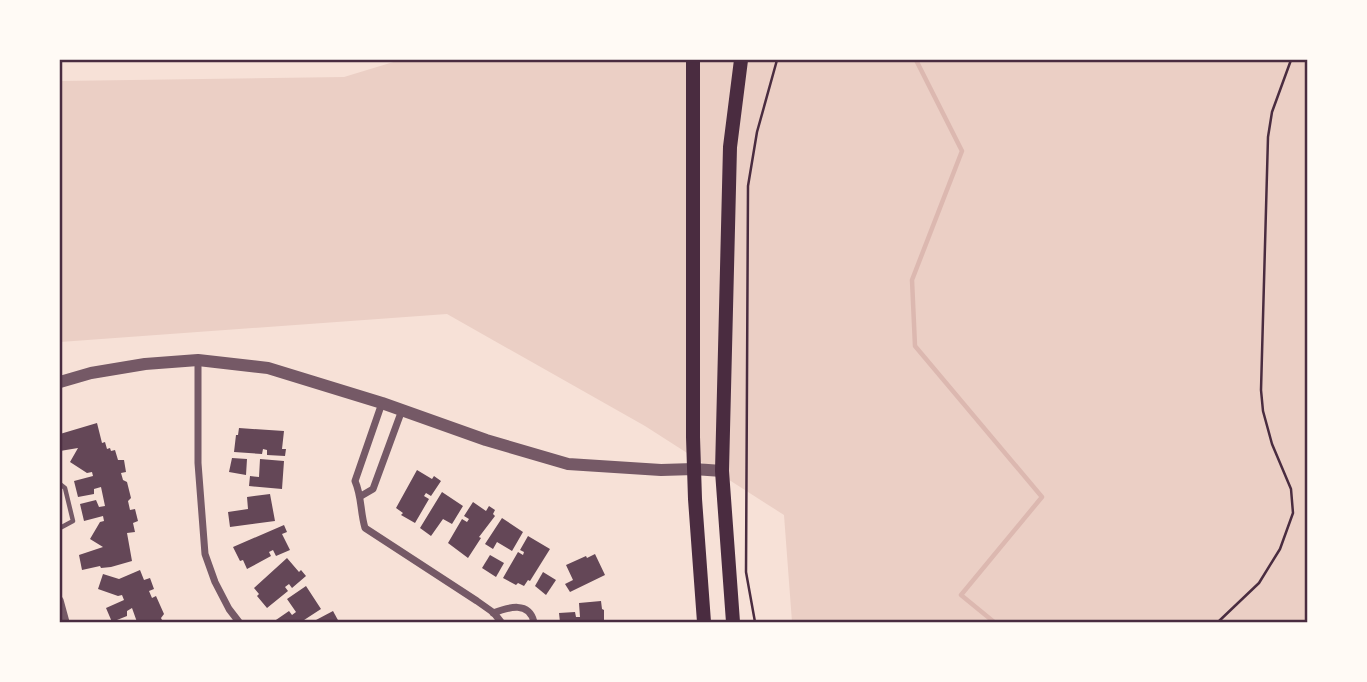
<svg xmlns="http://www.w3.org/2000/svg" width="1367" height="682" viewBox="0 0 1367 682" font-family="'Times New Roman',serif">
<rect width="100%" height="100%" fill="#f7e1d7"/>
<polygon fill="#ebcfc5" points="400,60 1307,60 1307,622 792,622 784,515 645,426 447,314 60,342 60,81 344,77"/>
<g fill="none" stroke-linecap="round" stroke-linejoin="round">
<polyline stroke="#dcb8b0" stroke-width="4.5" points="916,60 962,151 912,280 915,346 1042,497 961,595 994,622"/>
</g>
<g fill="#644757">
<polygon points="97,423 102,443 105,442 107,449 110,448 111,451 115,450 118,460 124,460 126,472 121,473 123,480 127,482 131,498 128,501 130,510 135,509 138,521 133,523 135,532 127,533 132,561 111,567 101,568 100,566 82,570 79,555 103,547 90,539 100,522 104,521 103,516 84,521 80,504 96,500 99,507 105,506 101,487 94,489 94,494 78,497 74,481 93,476 92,472 87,473 70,462 78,448 60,451 60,434"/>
<polygon points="239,428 284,431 282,449 286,449 285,456 267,455 267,450 263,449 262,454 234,452 236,435 238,435"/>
<polygon points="232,458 247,459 246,475 229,472"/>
<polygon points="260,459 284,461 282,489 249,486 250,476 259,477"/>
<polygon points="417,470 432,479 434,476 441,481 431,496 426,493 424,496 429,499 415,523 401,515 403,513 396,508"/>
<polygon points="442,492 463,506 452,524 443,519 431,536 420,528"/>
<polygon points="270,494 275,521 230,527 228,512 248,509 247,497"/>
<polygon points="473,502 486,511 489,506 495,510 493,514 495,516 479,537 481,538 468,558 448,543 462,519 467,522 469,519 464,516"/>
<polygon points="502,518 523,532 512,551 497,542 493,549 485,544"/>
<polygon points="284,525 287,532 282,534 290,550 276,556 273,550 269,552 271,556 247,569 243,560 240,561 233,547"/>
<polygon points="528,536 550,549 530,581 528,580 524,586 518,583 516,585 503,578 518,552 523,555 524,552 520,550"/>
<polygon points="595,554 605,575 570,592 565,584 573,580 566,565 586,556 587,558"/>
<polygon points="490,555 504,563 496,577 482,568"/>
<polygon points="287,558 299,572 301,570 306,576 292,588 289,584 285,587 288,591 267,608 257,596 259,594 254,588"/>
<polygon points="140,570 144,580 150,578 154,589 149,591 152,598 156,596 164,614 161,618 163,622 137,622 132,608 127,611 127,616 112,622 106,608 124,600 122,595 118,596 98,589 103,574 119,579"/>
<polygon points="543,572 556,580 546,595 535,586"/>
<polygon points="306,586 321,609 301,622 273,622 289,611 292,615 296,612 287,599"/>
<polygon points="601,601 602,609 604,610 604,622 560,622 559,613 575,612 576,617 580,617 579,603"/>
<polygon points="333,611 339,622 318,622 316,620"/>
</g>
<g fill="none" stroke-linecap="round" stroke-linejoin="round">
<g stroke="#4a2c40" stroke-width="2.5">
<polyline points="755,622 746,572 748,186 757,132 777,60"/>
<polyline points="1218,622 1259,583 1280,549 1293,513 1291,489 1272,444 1263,411 1261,390 1268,137 1272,112 1291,60"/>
</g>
<polyline stroke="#755966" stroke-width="4.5" points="60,484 65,488 73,521 60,528"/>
<g stroke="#755966" stroke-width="7">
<polyline points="198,360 198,463 205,554 215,582 229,609 239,622"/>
<path d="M382 403 355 481C362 497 360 511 365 528L477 601 494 613 501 622"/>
<polyline points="361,496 373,489 402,410"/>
<polyline points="60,600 66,622"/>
<path d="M493 613C509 607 529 601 534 622"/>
</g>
<polyline stroke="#755966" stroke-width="12" points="60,382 91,373 145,364 198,360 268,368 382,403 486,440 568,464 661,470 694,469 722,471"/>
<g stroke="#4a2c40" stroke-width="14">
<polyline points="693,60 693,437 695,499 704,622"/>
<polyline points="733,622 722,471 730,147 741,60"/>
</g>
</g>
<rect width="1367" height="682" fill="none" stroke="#fffaf5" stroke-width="122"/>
<rect x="61" y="61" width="1245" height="560" fill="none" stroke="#4a2c40" stroke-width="2.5"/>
</svg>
